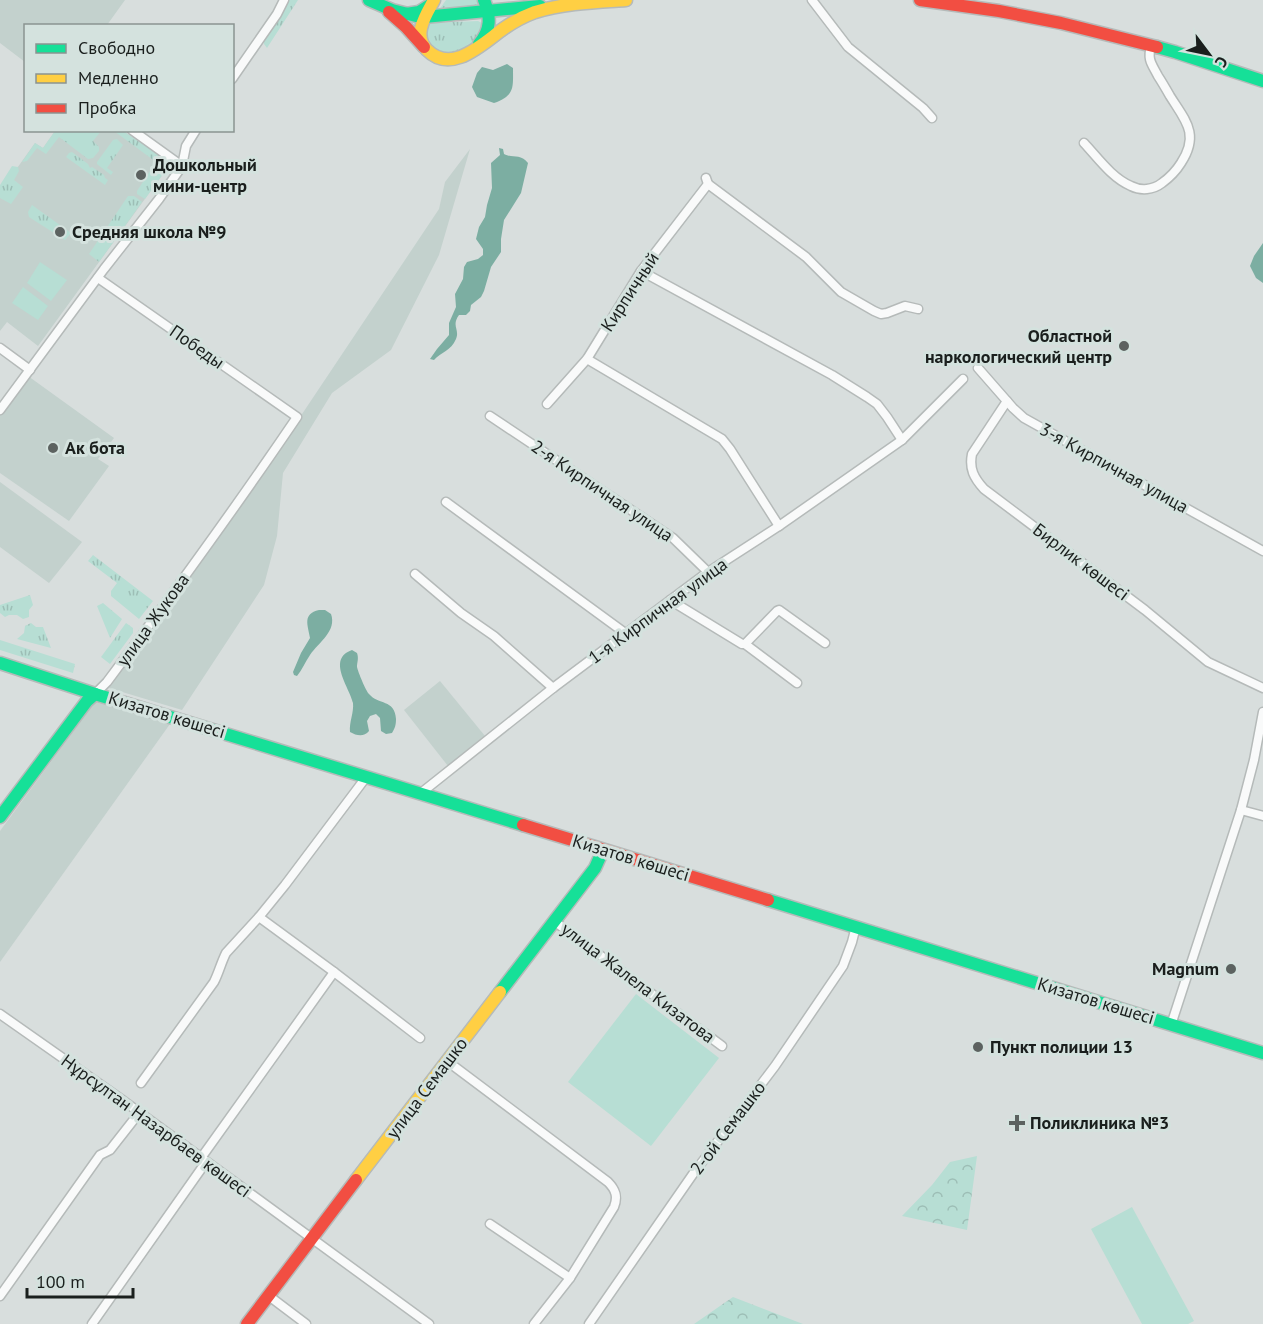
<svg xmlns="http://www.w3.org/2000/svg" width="1263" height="1324" viewBox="0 0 1263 1324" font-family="'PT Sans',sans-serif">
<defs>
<pattern id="grass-tufts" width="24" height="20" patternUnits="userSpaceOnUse" patternTransform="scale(1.5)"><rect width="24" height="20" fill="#b7ded4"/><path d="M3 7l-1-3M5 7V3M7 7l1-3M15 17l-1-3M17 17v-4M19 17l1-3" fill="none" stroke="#9dbeb6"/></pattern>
<pattern id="forest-crowns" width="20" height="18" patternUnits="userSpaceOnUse" patternTransform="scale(1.5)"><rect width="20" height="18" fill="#b7ded4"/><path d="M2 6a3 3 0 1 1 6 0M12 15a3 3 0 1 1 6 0" fill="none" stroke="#9dbeb6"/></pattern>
</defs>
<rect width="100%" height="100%" fill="#d8dedd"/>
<g fill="#c3d1cd">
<polygon points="0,0 125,0 107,25 26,26 25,62 0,43"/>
<polygon points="55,131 123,131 171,163 38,346 7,322 0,331 0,192 35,143 43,148"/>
<polygon points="470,149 439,255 391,350 332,393 283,473 277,536 264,585 182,710 109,688 268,465 439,209 445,182"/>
<polygon points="28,376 114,438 98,459 109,466 69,521 0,473 0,415"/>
<polygon points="0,482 82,542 49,583 0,547"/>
<polygon points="440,681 485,736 448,766 404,710"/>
<polygon points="95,702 170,724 0,962 0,831"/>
</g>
<g fill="url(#grass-tufts)">
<polygon points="287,0 298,0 267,48 264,44 264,39 281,15"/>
<polygon points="446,0 478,0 484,9 436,14"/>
<polygon points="478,21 484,24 474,45 453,54 434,49 423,29 430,23"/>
<polygon points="55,131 101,131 93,141 99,147 99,151 93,158 88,159 59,137 46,154 37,148 27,161 22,162 35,143 43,148"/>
<polygon points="114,131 123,131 171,163 145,199 137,194 137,191 156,162"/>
<polygon points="117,139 123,145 107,168 113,172 111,175 97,164 97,162 113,140"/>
<polygon points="72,152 88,164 90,168 92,167 104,175 105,178 108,180 105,185 66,157 69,153"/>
<polygon points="12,166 18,167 19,171 14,180 23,187 11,204 0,198 0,185"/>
<polygon points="128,196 134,196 142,202 99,262 89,254"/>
<polygon points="32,205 71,233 65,240 29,217 28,212"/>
<polygon points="93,555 153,601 139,619 111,596 111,591 117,583 88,561"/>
<polygon points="30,595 33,605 29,610 29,617 23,619 17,615 9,615 5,617 0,613 0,605"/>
<polygon points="103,603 122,619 110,638 97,606"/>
<polygon points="31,623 36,627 43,627 51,648 17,639 24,633 25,626"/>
<polygon points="126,623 133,628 133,633 110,664 101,657"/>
<polygon points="0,640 75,664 73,673 0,650"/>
</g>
<g fill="url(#forest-crowns)">
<polygon points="977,1156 967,1230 902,1216 932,1185 950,1162"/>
<polygon points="733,1297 803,1324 694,1324"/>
</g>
<g fill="#b7ded4">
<polygon points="40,262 67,280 51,301 27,283"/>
<polygon points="23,287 48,306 38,320 12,303"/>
<polygon points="636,994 719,1058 651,1146 568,1082"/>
<polygon points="1132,1207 1194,1321 1188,1324 1142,1324 1091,1229"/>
</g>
<g fill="#7caea2">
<path d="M507 64 513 68C513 88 515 95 494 103L477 97 472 87 477 73 482 67 493 70Z"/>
<path d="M499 148 503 149 504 154C514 159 520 153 528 163L521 193 504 220 501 239V252L491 267 484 291 481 297 471 305 470 311 466 315H459C451 326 460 329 456 339 451 351 441 352 434 360L430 359 437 349 449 335V323L456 307 455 294 463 279 464 267 467 262 478 259 483 255V249L476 239 479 227 485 217 487 205 492 188 491 163 500 155Z"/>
<polygon points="1263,243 1263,283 1256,278 1250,266 1254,256"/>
<path d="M319 610H325L331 614C337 631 319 642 310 655 305 662 302 670 297 676L294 675 293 672 301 653 310 638C308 625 302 614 319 610Z"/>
<path d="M352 650 357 653C359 659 357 662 357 667 358 672 366 691 369 694 378 705 395 699 396 719 396 725 395 728 392 733L386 734 381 731 380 718 376 714 370 716 367 721 369 731C364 737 357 736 350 732 349 722 354 713 353 703 350 688 326 659 352 650Z"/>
</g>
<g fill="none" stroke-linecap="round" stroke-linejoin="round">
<g stroke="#b5bab9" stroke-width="11">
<g id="street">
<polyline points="812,0 848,47 923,108 932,118"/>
<polyline points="232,79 277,14 284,0"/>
<polyline points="132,130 182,166"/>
<path d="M1084 143C1098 158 1112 178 1131 186 1141 191 1153 190 1162 183 1169 178 1176 171 1181 163 1200 134 1185 120 1170 96 1166 89 1162 82 1158 76 1152 64 1147 60 1151 46"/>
<polyline points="708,184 806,257 841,292 874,311 881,314 887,313 905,306 918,309"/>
<polyline points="641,271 832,375 867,397 877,404 887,417 902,440"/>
<polyline points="0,348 30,370"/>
<polyline points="587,359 722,439 730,449 779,526"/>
<polyline points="978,368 1013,408 1024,418 1263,551"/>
<path d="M1007 401 972 454C969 469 974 478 984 489L1145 610 1208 662 1263 688"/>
<polyline points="547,404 587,359 641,271 708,184 706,178"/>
<polyline points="0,410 104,269 159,199 182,166 186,146 196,130"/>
<polyline points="490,416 673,538 708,572"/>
<polyline points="446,502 625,633"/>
<polyline points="415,574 461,613 494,636 553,688"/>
<polyline points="670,600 742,644 745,644 777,611 779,610 825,643"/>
<polyline points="745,644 797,683"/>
<path d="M95 694 107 682C172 595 236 507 297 417L98 278"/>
<polyline points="421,793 553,688 708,572 779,526 902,440 963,379"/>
<polyline points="1241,810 1263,816"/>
<polyline points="259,917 334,972 420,1038"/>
<polyline points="554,921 722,1046"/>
<polyline points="0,1014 121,1099 429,1324"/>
<polyline points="1171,1025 1241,810 1254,760 1263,712"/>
<path d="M447 1061 608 1182C616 1190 618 1197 614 1207L570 1278 534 1324"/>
<path d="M141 1083 214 982C219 972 221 963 226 953L259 917 285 885 367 776"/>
<polyline points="201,1158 334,972"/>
<polyline points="490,1224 570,1278"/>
<polyline points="0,1296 100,1155 110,1150 139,1113"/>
<polyline points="269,1296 306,1324"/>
<polyline points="92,1324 206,1162"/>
<polyline points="589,1324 693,1174 775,1066 843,966 852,942 856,926"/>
</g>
</g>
<g stroke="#b5bab9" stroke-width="15">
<g id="fast">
<polyline points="369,0 392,10 416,16"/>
<polyline points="406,14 419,12 430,5"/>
<polyline points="424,17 540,6"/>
<path d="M479 44C491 30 491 17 484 0"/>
<polyline points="1157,47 1175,52 1263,81"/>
<polyline points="0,663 95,694 523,825"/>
<polyline points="0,817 87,701 95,694"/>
<polyline points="768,900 1263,1053"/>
<polyline points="500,992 595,868 603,850"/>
</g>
</g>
<g stroke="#b5bab9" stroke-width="15">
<g id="slow">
<path d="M434 0C426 15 412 35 427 50 452 75 483 43 503 29 513 22 524 16 535 12 564 3 596 2 626 0"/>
<polyline points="356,1180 500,992"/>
</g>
</g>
<g stroke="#b5bab9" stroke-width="15">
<g id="jam">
<polyline points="920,0 999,11 1061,23 1157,47"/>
<polyline points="389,12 406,27 424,47"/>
<polyline points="523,825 768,900"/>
<polyline points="247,1324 356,1180"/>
</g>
</g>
<use href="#street" stroke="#f9fafa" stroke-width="8"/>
<use href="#fast" stroke="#16e098" stroke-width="12"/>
<use href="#slow" stroke="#ffcf43" stroke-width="12"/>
<use href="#jam" stroke="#f24e42" stroke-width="12"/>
</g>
<g fill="#5c6260" stroke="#d4e2de" stroke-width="2">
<circle cx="141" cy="175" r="6"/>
<circle cx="60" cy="232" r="6"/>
<circle cx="1124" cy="346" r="6"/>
<circle cx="53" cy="448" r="6"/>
<circle cx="1231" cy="969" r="6"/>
<circle cx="978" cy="1047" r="6"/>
<path d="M1014 1114h6v6h6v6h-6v6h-6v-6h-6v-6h6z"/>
</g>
<g text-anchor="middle" stroke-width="6" stroke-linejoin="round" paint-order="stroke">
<g font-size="18" font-weight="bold" fill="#1a1f1d" stroke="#d4e2de" text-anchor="start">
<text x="153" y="171">Дошкольный<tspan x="153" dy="21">мини-центр</tspan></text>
<text x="72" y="238">Средняя школа №9</text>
<text x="1112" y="342" text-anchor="end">Областной<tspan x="1112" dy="21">наркологический центр</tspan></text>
<text x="65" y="454">Ак бота</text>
<text x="1219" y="975" text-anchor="end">Magnum</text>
<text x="990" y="1053">Пункт полиции 13</text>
<text x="1030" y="1129">Поликлиника №3</text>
</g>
<g font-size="18" fill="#1a1f1d" stroke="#d4e2de">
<text transform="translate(630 292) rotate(-57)" y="6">Кирпичный</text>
<text transform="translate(197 347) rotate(35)" y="6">Победы</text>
<text transform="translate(1114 468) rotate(29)" y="6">3-я Кирпичная улица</text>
<text transform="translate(602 491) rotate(34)" y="6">2-я Кирпичная улица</text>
<text transform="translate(1081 562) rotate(37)" y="6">Бирлик көшесі</text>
<text transform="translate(658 611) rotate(-36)" y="6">1-я Кирпичная улица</text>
<text transform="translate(153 620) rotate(-54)" y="6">улица Жукова</text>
<text transform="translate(167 715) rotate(17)" y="6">Кизатов көшесі</text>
<text transform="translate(631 858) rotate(17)" y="6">Кизатов көшесі</text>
<text transform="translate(638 983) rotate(37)" y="6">улица Жалела Кизатова</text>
<text transform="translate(1096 1001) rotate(17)" y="6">Кизатов көшесі</text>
<text transform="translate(427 1088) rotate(-53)" y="6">улица Семашко</text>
<text transform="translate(156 1126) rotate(36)" y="6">Нұрсұлтан Назарбаев көшесі</text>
<text transform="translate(728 1128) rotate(-53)" y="6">2-ой Семашко</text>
</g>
</g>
<rect x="24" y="24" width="210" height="108" fill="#d4e2de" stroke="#8a9491" stroke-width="1.5"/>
<rect x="36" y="44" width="30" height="9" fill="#16e098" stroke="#8a9491" stroke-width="1.5"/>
<text x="78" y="54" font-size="18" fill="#1a1f1d">Свободно</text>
<rect x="36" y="74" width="30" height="9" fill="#ffcf43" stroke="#8a9491" stroke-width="1.5"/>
<text x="78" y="84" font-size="18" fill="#1a1f1d">Медленно</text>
<rect x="36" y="104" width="30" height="9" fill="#f24e42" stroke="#8a9491" stroke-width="1.5"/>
<text x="78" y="114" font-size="18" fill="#1a1f1d">Пробка</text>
<g transform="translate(1209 54) rotate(122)" stroke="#d4e2de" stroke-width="4.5" paint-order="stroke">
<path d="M0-4.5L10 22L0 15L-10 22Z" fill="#1a1f1d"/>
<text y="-9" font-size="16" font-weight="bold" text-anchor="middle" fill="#1a1f1d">С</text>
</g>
<path d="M27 1288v9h106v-9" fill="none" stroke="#1a1f1d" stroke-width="3"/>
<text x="36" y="1288" font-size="18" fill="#1a1f1d" stroke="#d4e2de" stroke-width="4.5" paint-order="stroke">100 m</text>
</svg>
